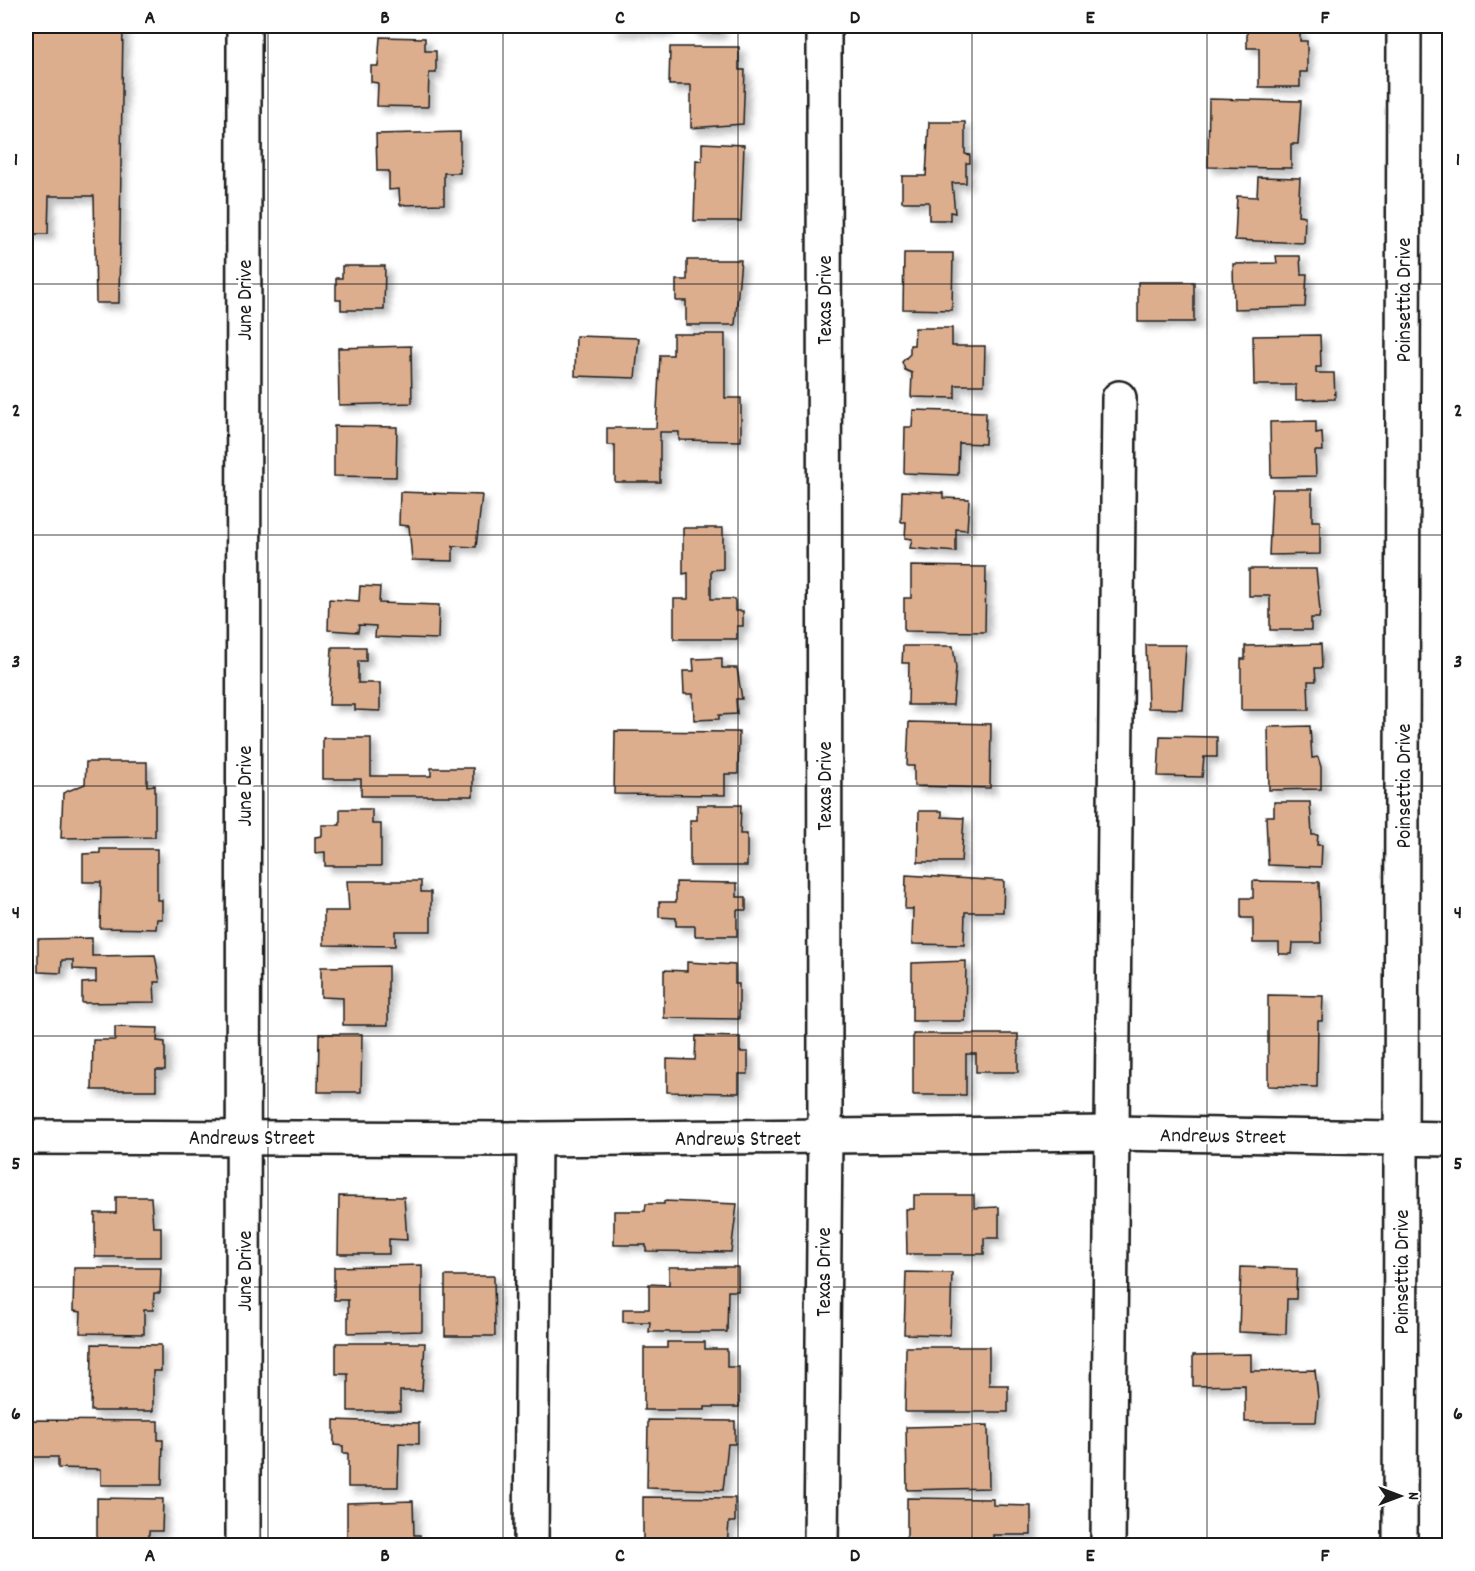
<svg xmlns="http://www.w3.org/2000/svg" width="1475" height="1571" viewBox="0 0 1475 1571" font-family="Dekko,sans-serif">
<defs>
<filter id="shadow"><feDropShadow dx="5.5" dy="5.5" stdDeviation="3" flood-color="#0004"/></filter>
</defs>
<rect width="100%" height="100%" fill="#fff"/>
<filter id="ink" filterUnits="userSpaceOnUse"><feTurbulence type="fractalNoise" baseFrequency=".0167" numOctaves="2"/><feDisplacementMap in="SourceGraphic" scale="12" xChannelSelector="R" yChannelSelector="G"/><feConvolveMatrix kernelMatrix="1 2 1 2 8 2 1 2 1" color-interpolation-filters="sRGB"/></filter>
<g filter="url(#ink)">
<g fill="#ddae8e" stroke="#1c1c1c" stroke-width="1.5" filter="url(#shadow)">
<polygon points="26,26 123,26 119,303 96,303 94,196 49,196 48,234 26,234"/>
<polygon points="613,26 667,26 667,31 613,30"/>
<polygon points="693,26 720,26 720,33 693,32"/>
<polygon points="1247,28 1300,28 1300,41 1307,41 1307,72 1300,72 1300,87 1259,87 1259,48 1247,48"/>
<polygon points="380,37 425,38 425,51 436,51 436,73 429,73 428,107 377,106 378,83 371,82 371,66 378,66"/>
<polygon points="670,47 739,47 739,70 745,70 743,124 691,128 691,85 669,85"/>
<polygon points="1209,99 1301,101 1298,144 1291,144 1291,168 1208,167"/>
<polygon points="929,122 965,122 965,154 970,155 970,163 966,163 966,183 952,183 955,213 950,212 950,220 929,220 929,202 902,202 902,176 926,176"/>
<polygon points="460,132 460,173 444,173 444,204 400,205 399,189 389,190 389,171 377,171 376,134"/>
<polygon points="702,143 744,145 741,221 694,221 696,160 702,161"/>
<polygon points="1258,177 1300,178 1298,215 1305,216 1304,243 1235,240 1237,196 1257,197"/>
<polygon points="904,253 953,253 952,310 903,309"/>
<polygon points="1276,256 1300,256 1301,274 1307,274 1305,307 1234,309 1233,264 1277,263"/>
<polygon points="687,260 741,260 735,325 686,325 686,301 676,301 676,280 687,280"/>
<polygon points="342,266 385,266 384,310 341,310 341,300 336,300 336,278 342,278"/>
<rect x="1138" y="282" width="56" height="40"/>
<polygon points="915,328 952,328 952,346 985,346 984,385 955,385 955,398 911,397 912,373 905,370 902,362 910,354 910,345 914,345"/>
<polygon points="673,334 725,334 725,398 741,398 741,441 679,440 679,432 660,432 660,482 615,482 615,445 607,445 607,428 656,428 660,355 673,355"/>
<polygon points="1320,335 1321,367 1316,367 1316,373 1334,373 1335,399 1296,400 1296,385 1254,385 1253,336"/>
<polygon points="576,336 639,338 635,378 575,376"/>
<polygon points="411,346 412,403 339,405 338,348"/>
<polygon points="913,410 986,412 985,444 959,443 958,475 904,473 905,427 912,427"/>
<polygon points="1316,421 1316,433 1322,432 1323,451 1315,451 1316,476 1271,477 1270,422"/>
<polygon points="334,426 397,427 396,477 334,476"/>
<polygon points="1272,489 1312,489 1312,521 1320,521 1320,554 1269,555"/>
<polygon points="902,491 943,493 943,498 969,499 967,530 956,529 956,552 910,548 912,539 905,538 906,522 901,522"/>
<polygon points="400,492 482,495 476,547 453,546 453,561 412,560 409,526 399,525"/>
<polygon points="683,528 723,528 723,569 711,570 711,599 735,599 735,611 743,611 743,626 737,626 737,639 674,639 674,599 688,599 688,573 683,574"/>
<polygon points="911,566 986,567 985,632 904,631 904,598 911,598"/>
<polygon points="1249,569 1316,569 1320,611 1319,618 1311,618 1311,630 1270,630 1270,596 1249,596"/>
<polygon points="360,586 380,587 379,603 439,605 438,639 375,637 376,626 359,625 358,632 328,630 329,599 359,601"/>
<polygon points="1321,644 1322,668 1315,668 1316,681 1308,681 1309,710 1241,710 1241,659 1245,659 1245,646"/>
<polygon points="1146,645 1186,645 1182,709 1148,708"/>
<polygon points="903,646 953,646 956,668 953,705 908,705 909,663 902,663"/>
<polygon points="332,647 366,647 366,661 358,661 358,683 380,683 380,711 355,710 355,705 329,705"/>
<polygon points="722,658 722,668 737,668 742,699 736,699 737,714 719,715 719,719 694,720 693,694 684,694 683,671 694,671 693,659"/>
<polygon points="909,722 991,724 990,788 914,786 914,766 907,766"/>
<polygon points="1310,726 1312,758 1318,757 1321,767 1321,789 1269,790 1268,727"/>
<polygon points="615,731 739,732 738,774 725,774 725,795 614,794"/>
<polygon points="1160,736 1217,737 1217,757 1204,757 1202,777 1158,776"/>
<polygon points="323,738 371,738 371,776 431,776 431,768 473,768 473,796 361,796 361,779 323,779"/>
<polygon points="86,762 147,762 147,786 155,785 155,837 61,838 63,793 85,784"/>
<polygon points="1274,802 1310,802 1312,835 1318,835 1317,845 1322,845 1321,867 1268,865 1266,816 1274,816"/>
<polygon points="697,805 741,805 740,834 747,834 747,866 690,866 690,820 697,820"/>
<polygon points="340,809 372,809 372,824 381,824 381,866 325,866 325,852 315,853 315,837 322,836 322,825 340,825"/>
<polygon points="919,811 942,811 942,817 964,818 961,862 918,862"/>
<polygon points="100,849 157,849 157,900 162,900 162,919 157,919 156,929 100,928 101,882 83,882 83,854 100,853"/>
<polygon points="906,875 1004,881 1003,912 965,912 964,945 912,944 913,909 905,909"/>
<polygon points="347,881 421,881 421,892 431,892 431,931 395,931 395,946 324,945 324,911 349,911"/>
<polygon points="1253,881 1319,882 1321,943 1293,943 1292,954 1279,954 1279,943 1253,943 1253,918 1241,918 1241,898 1253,898"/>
<polygon points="676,882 737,883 737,897 746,897 746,910 737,910 737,936 695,936 695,926 676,926 676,918 659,917 659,902 676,902"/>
<polygon points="92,938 92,956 155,955 160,982 154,982 155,1002 82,1003 82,983 96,982 96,970 73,969 73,960 62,960 61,973 38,972 38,939"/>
<polygon points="966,961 965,1021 912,1021 912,963"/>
<polygon points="687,962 735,965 735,984 739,984 739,1019 664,1018 664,970 687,971"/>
<polygon points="388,966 388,1025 343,1025 343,998 321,997 321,967"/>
<polygon points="1268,995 1323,996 1322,1021 1318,1021 1317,1087 1268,1086"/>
<polygon points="115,1027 158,1028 157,1041 165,1042 165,1070 156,1070 156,1090 92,1090 93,1040 115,1040"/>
<polygon points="319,1034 362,1034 361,1092 318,1092"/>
<polygon points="913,1034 1018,1034 1018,1072 976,1072 976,1054 966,1054 966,1095 913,1095"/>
<polygon points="696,1036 740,1037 740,1052 748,1052 748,1074 739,1074 739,1093 667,1092 667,1059 695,1060"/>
<polygon points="914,1195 974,1195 974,1208 999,1207 999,1238 984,1238 984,1254 907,1254 906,1209 914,1209"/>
<polygon points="339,1196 404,1197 407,1240 389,1239 389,1254 338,1254"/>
<polygon points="116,1197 151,1197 153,1227 161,1227 161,1257 95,1257 95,1213 116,1213"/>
<polygon points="664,1201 737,1204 731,1252 646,1251 646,1245 614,1245 614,1211 645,1211 646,1204 664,1204"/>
<polygon points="422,1265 422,1331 348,1333 348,1300 334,1300 334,1267"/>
<polygon points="669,1267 738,1267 738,1291 728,1291 727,1332 649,1332 650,1322 623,1322 623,1309 649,1309 649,1284 669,1285"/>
<polygon points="1241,1267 1297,1269 1296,1299 1287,1299 1286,1334 1239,1332"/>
<polygon points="74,1268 161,1268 160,1293 154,1293 153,1310 144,1310 144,1334 80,1333 81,1312 73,1311"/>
<polygon points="906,1272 952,1273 950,1335 904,1334"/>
<polygon points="445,1276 494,1276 495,1336 445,1336"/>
<polygon points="667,1342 705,1342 705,1349 727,1349 727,1367 739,1367 739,1407 705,1407 705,1410 644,1410 644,1348 667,1348"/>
<polygon points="336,1343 425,1343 422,1391 400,1391 400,1411 348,1411 348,1374 336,1374"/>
<polygon points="92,1344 161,1345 161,1371 153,1371 153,1411 91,1411"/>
<polygon points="906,1347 989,1347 989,1385 1008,1385 1008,1412 905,1412"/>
<polygon points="1251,1354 1251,1371 1315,1370 1318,1398 1316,1422 1245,1422 1245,1385 1193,1386 1193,1355"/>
<polygon points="26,1420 158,1421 158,1440 163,1440 162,1485 101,1485 101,1469 58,1468 58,1457 26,1457"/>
<polygon points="334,1420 419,1423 419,1444 399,1443 398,1487 348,1487 348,1453 343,1453 343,1446 334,1445"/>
<polygon points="648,1420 735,1421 735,1444 728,1444 723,1490 647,1488"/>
<polygon points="988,1425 989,1488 907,1490 906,1427"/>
<polygon points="643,1497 735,1498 735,1522 729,1522 727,1546 643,1546"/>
<polygon points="97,1498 163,1499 162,1531 149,1531 149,1546 97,1546"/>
<polygon points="907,1498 993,1499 993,1505 1031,1506 1031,1535 993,1535 993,1539 962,1539 962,1546 899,1546 907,1535"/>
<polygon points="413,1501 414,1535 420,1535 420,1546 347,1546 347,1503"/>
</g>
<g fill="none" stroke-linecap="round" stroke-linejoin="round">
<g stroke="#1c1c1c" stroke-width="38">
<g id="minor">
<polyline points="26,1137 534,1139 1113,1133 1450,1139"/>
<polyline points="243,1546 244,26"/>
<polyline points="531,1546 534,1139"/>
<polyline points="821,1546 825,1137 824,26"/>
<polyline points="1108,1546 1119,398"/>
<polyline points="1400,1546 1404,26"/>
</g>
</g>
<use href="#minor" stroke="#fff" stroke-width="33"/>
</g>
</g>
<path fill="none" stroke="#1c1c1c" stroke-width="1.5" stroke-opacity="0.55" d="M268 26V1546M503 26V1546M738 26V1546M972 26V1546M1207 26V1546M26 284H1450M26 535H1450M26 786H1450M26 1036H1450M26 1287H1450"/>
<g text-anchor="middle" stroke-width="6" stroke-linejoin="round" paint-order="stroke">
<g font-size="21" fill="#1c1c1c" stroke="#fff">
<text transform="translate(244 300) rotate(-90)" y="7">June Drive</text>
<text transform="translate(824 300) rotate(-90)" y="7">Texas Drive</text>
<text transform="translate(1403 300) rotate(-90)" y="7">Poinsettia Drive</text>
<text transform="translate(244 786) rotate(-90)" y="7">June Drive</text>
<text transform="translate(824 786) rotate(-90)" y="7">Texas Drive</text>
<text transform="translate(1403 786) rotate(-90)" y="7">Poinsettia Drive</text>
<text transform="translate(1223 1135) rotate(1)" y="7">Andrews Street</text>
<text x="252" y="1144">Andrews Street</text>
<text x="738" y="1145">Andrews Street</text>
<text transform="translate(244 1271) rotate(-90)" y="7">June Drive</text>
<text transform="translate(823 1272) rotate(-90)" y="7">Texas Drive</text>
<text transform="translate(1401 1272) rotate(-90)" y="7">Poinsettia Drive</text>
</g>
</g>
<rect width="1475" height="1571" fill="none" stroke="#fff" stroke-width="66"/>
<g transform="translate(1400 1496) rotate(90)" stroke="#ffffff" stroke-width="4.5" paint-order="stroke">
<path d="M0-4.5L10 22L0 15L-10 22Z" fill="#1c1c1c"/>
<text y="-9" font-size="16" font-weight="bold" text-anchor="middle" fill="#1c1c1c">N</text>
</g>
<rect x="33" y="33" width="1409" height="1505" fill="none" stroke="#1c1c1c" stroke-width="2"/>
<g font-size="20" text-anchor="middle" font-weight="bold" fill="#1c1c1c">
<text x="150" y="23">A</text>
<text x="385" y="23">B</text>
<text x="620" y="23">C</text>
<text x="855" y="23">D</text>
<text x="1090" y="23">E</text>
<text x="1325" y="23">F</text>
<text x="16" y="165">1</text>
<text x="1458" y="165">1</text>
<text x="16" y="416">2</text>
<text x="1458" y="416">2</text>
<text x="16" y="667">3</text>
<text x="1458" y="667">3</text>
<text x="16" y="918">4</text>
<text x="1458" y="918">4</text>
<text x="16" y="1169">5</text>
<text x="1458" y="1169">5</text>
<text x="16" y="1419">6</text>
<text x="1458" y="1419">6</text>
<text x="150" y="1561">A</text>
<text x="385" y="1561">B</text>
<text x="620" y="1561">C</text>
<text x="855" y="1561">D</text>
<text x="1090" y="1561">E</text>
<text x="1325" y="1561">F</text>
</g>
</svg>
